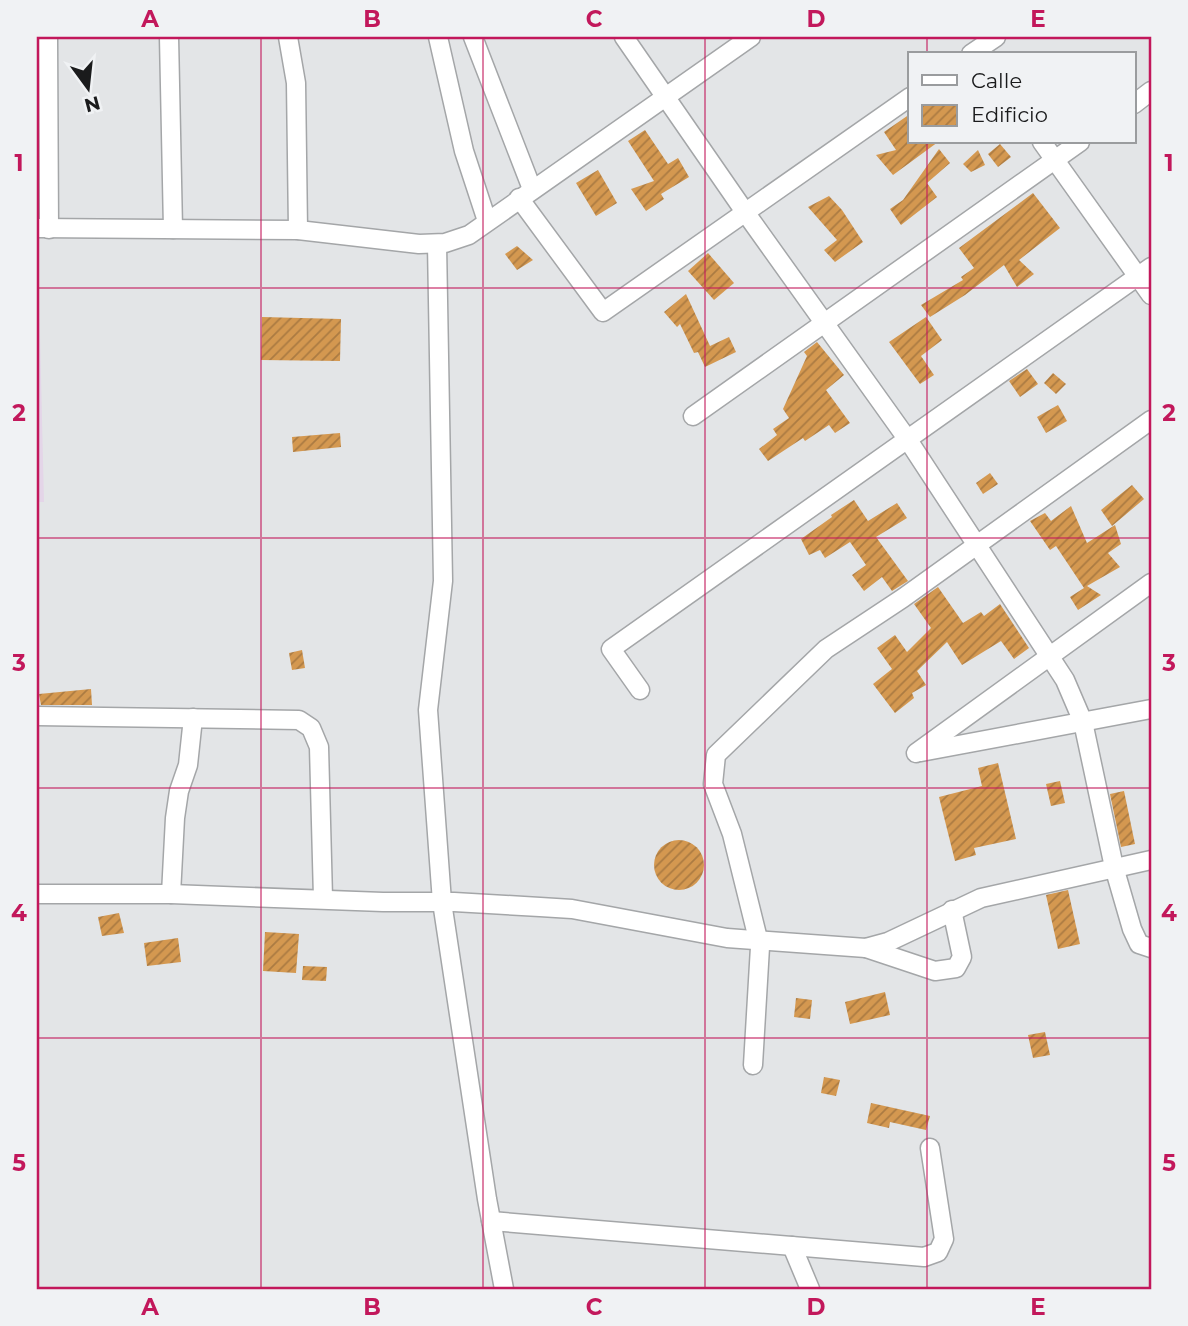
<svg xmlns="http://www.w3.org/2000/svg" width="1188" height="1326" viewBox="0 0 1188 1326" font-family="Montserrat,sans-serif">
<defs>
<pattern id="building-hatch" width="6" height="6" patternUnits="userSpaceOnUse" patternTransform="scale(1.75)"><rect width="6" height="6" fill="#d49850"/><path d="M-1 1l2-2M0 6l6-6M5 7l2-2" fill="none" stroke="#ab7b42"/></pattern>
</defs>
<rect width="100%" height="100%" fill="#e3e5e7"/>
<polygon fill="#e4d5e8" points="37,252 38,252 44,502 37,502"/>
<g fill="url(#building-hatch)">
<polygon points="910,114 910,142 938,142 893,175 876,155 896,150 884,132"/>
<polygon points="645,130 668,164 678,158 689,177 661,194 664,199 646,211 631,189 654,181 628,141"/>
<polygon points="1000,144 1011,157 998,167 988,154"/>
<polygon points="939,149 950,163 927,183 937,197 901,225 890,209 903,200"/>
<polygon points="978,150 985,165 971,172 963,164"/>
<polygon points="598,170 617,203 596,216 576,183"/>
<polygon points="1033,193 1060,228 1019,260 1034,274 1017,287 1004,265 965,295 930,317 921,305 963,280 961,277 974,268 959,248"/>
<polygon points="829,196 842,210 863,242 835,262 824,250 837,240 808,207"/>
<polygon points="517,246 533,260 517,270 505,254"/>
<polygon points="708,253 734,283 714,300 688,271"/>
<polygon points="686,294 710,346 729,337 736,352 705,367 698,352 694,353 680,324 677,327 664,312"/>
<polygon points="262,317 341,319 340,361 261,360"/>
<polygon points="926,317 942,340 921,356 934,375 920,384 889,342"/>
<polygon points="817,342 844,375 826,390 850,423 835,433 829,425 805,441 803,438 768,461 759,449 777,435 773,429 789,418 783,409 807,356 804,352"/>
<polygon points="1027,369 1038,384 1020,397 1009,381"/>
<polygon points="1053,373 1066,384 1056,394 1044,383"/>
<polygon points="1058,405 1067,421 1046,433 1037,417"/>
<polygon points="340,433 341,447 293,452 292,437"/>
<polygon points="990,473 998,484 983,494 976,483"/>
<polygon points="1132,485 1144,499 1112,526 1101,510"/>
<polygon points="854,500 868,521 897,503 907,518 876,537 908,581 892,591 882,577 864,591 852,575 866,565 850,542 825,558 820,550 809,555 801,539 832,517 831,515"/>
<polygon points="1071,506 1087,543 1115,525 1121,544 1108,553 1120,567 1087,586 1101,595 1078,610 1070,597 1084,588 1056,546 1050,550 1030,521 1045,513 1051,521"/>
<polygon points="938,587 963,623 981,612 984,616 1000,604 1029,648 1014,659 1001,641 962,665 947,642 917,671 926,685 912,693 914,698 895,713 873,684 892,669 877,648 895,635 907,652 931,628 914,604"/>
<polygon points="302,650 305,668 292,670 289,653"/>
<polygon points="91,689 92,705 41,705 39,694"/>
<polygon points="998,763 1016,839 974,848 976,855 955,861 939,797 982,786 978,768"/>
<polygon points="1060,781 1065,803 1051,806 1046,784"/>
<polygon points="1124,791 1135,844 1121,847 1110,794"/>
<circle cx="679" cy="865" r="25"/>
<polygon points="1068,890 1080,944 1058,949 1046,895"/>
<polygon points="119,913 124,933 102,936 98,917"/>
<polygon points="265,932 299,934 296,973 263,971"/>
<polygon points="178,938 181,962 147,966 144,943"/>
<polygon points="303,966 327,967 326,981 302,980"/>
<polygon points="885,992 890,1015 850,1024 845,1002"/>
<polygon points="796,998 812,1000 810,1019 794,1017"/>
<polygon points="1045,1032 1050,1055 1033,1058 1028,1035"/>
<polygon points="824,1077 840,1080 836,1096 821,1093"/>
<polygon points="871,1103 930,1116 926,1130 890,1122 889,1128 867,1123"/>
</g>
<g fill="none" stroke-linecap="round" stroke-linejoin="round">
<g stroke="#a4a6a8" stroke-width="21">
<g id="street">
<polyline points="48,37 49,229"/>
<polyline points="169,37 173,229"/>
<polyline points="288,37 296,83 298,230"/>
<polyline points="438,37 464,151 487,221"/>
<polyline points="473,37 532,189"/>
<polyline points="624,37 745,212 908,440 1065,680 1083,722 1114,867 1132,929 1139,944 1151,948"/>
<polyline points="971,54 996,37"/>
<polyline points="1134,104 1151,91"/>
<polyline points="1042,142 1151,295"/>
<polyline points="519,198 603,312 910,97"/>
<polyline points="37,228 298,230 419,244 445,243 469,235 751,37"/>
<polyline points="437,244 443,581 428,710 442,902 487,1199 504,1289"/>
<polyline points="693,416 1080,142"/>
<polyline points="640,690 611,649 1151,267"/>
<polyline points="37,716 299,720 311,728 319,747 323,898"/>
<polyline points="921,752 1151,709"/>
<polyline points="916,753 1151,583"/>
<polyline points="37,894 171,894 383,902 454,902 540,907 572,909 727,938 866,948 888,942 981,898 1151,860"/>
<polyline points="171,894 175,818 179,791 188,765 193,718"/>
<polyline points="866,948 935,971 956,968 962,957 952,910"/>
<polyline points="753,1065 760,947 732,834 713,784 716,755 826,649 903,598 1151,420"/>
<polyline points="491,1221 924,1257 938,1252 944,1239 930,1148"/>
<polyline points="792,1246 810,1289"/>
</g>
</g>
<use href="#street" stroke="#fff" stroke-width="18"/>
</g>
<path fill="none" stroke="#c2185b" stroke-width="2" stroke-opacity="0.55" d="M261 37V1289M483 37V1289M705 37V1289M927 37V54M927 142V1289M37 288H1151M37 538H1151M37 788H1151M37 1038H1151"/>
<rect width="1188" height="1326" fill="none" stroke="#f0f2f4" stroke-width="77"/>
<rect x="908" y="52" width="228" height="91" fill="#f0f2f4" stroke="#9a9c9e" stroke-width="2"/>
<rect x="922" y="75" width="35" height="10" fill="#ffffff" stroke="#9a9c9e" stroke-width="2"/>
<text x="971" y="88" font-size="21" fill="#1a1b1c">Calle</text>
<rect x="922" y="105" width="35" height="21" fill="url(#building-hatch)" stroke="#9a9c9e" stroke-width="2"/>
<text x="971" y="122" font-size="21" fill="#1a1b1c">Edificio</text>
<g transform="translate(88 88) rotate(165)" stroke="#f0f2f4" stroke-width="5" paint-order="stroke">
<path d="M0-5L12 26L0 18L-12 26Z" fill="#1a1b1c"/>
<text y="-10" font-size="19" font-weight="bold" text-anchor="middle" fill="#1a1b1c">N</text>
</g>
<rect x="38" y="38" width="1112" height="1250" fill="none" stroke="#c2185b" stroke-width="2.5"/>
<g font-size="23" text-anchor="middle" font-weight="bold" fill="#c2185b">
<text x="150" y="27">A</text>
<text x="372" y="27">B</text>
<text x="594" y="27">C</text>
<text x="816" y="27">D</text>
<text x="1038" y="27">E</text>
<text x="19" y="171">1</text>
<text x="1169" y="171">1</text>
<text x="19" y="421">2</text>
<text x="1169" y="421">2</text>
<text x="19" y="671">3</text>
<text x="1169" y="671">3</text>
<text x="19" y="921">4</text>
<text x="1169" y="921">4</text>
<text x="19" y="1171">5</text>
<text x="1169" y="1171">5</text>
<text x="150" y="1315">A</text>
<text x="372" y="1315">B</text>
<text x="594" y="1315">C</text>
<text x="816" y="1315">D</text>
<text x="1038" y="1315">E</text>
</g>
</svg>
